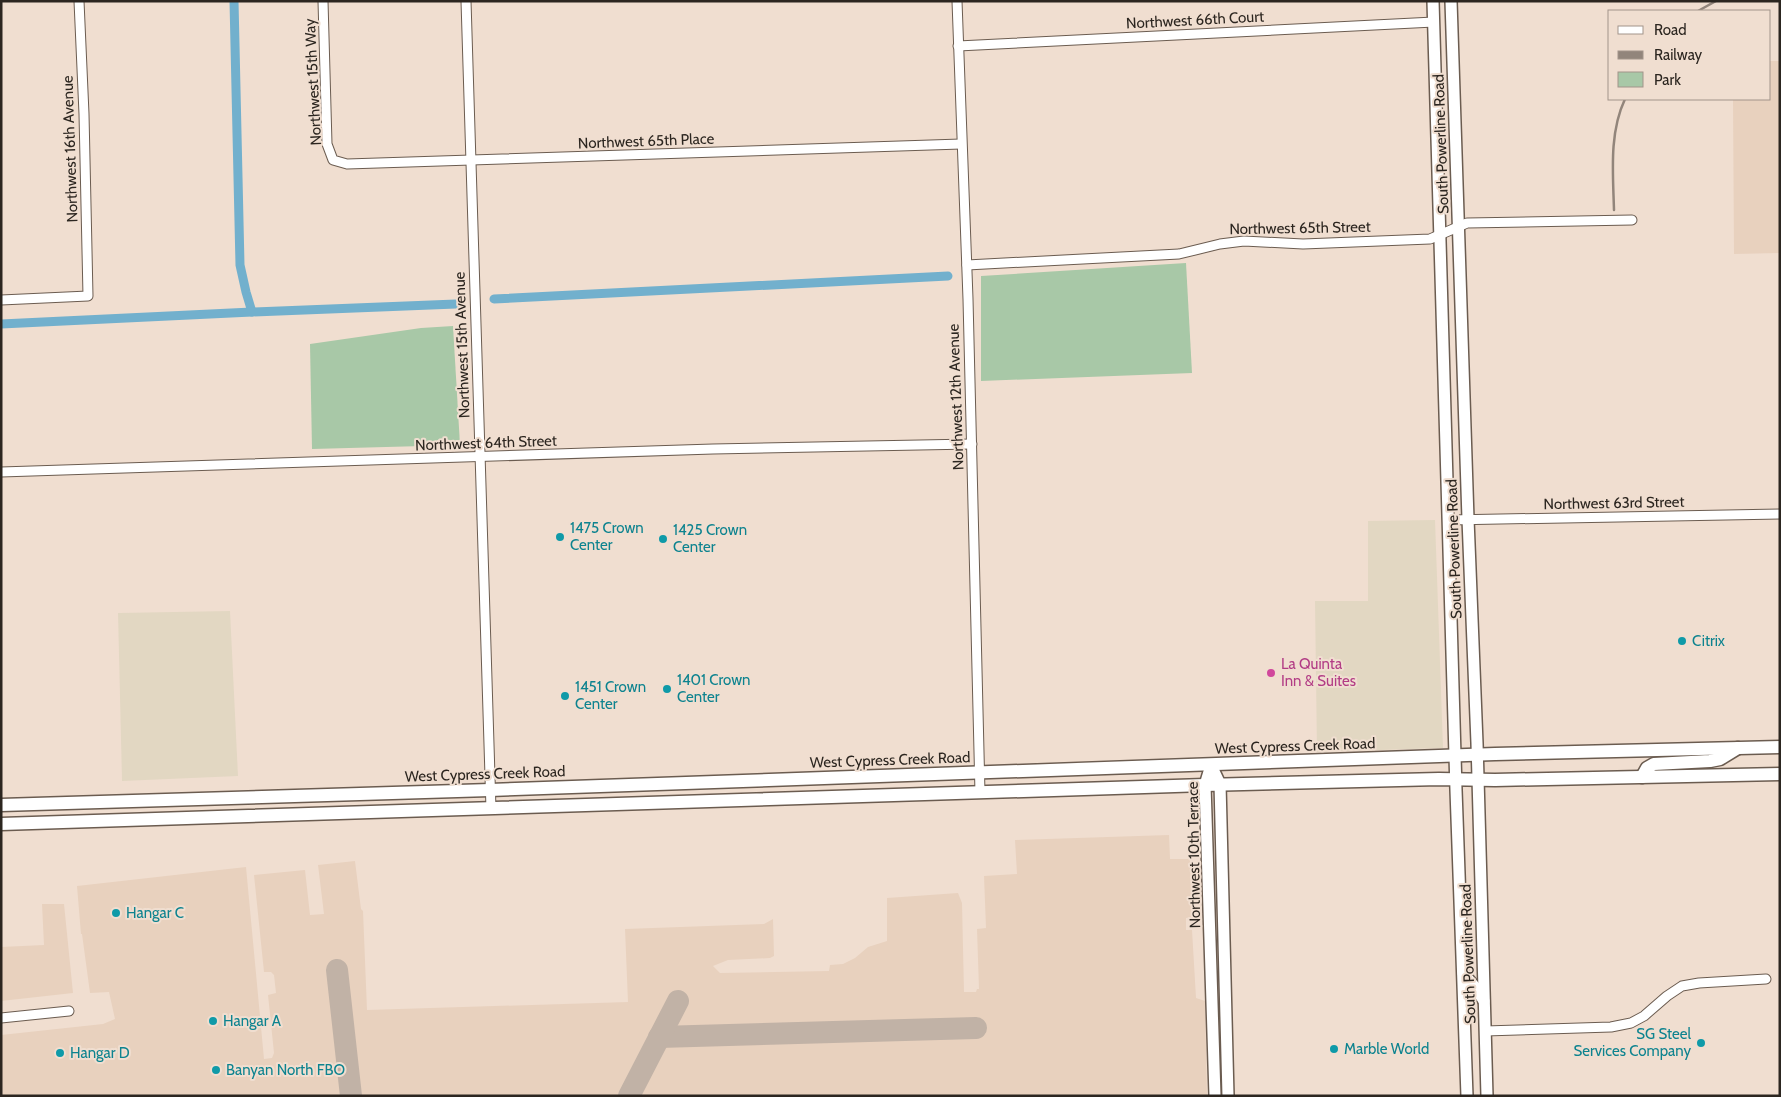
<svg xmlns="http://www.w3.org/2000/svg" width="1781" height="1097" viewBox="0 0 1781 1097" font-family="Cabin,sans-serif">
<rect width="100%" height="100%" fill="#f0ded0"/>
<g fill="#e2d7c2">
<polygon points="1435,520 1443,748 1317,752 1315,601 1368,601 1368,521"/>
<polygon points="230,611 238,776 122,781 118,613"/>
</g>
<g fill="#e8d1be">
<polygon points="1770,61 1780,61 1780,253 1734,254 1733,99 1770,99"/>
<polygon points="1169,835 1170,859 1190,859 1192,917 1186,918 1186,930 1192,930 1196,998 1205,1001 1207,1096 1,1096 1,1035 103,1024 115,1019 109,992 90,993 82,934 81,934 77,886 246,867 264,1059 272,1058 274,1053 268,995 276,993 274,975 271,972 264,972 254,875 305,870 310,915 324,914 318,865 355,861 361,909 363,911 367,1010 628,1002 625,929 764,924 773,919 774,956 770,958 728,960 713,966 720,973 829,971 830,965 843,964 855,958 868,947 887,941 887,898 958,893 962,903 964,992 976,992 977,989 979,989 977,929 986,928 984,876 1017,874 1015,840"/>
<polygon points="42,904 64,904 73,993 1,1001 1,947 44,945"/>
</g>
<g fill="#a8c8a7">
<polygon points="1186,263 1192,373 981,381 981,276"/>
<polygon points="453,326 460,445 312,449 310,344 421,328"/>
</g>
<g fill="none" stroke-linecap="round" stroke-linejoin="round">
<g stroke="#72b0cd" stroke-width="9">
<polyline points="234,1 240,265 246,292 252,312"/>
<polyline points="494,299 948,276"/>
<polyline points="1,324 252,312 456,304"/>
</g>
<g stroke="#c1b2a6" stroke-width="22">
<polyline points="337,970 351,1096"/>
<polyline points="659,1037 976,1028"/>
<polyline points="629,1096 678,1001"/>
</g>
<g stroke="#6b5c50" stroke-width="11">
<g id="street">
<polyline points="323,1 327,144 333,160 347,164 961,144"/>
<polyline points="466,1 491,809"/>
<polyline points="957,1 968,299 980,793"/>
<polyline points="958,46 1434,22"/>
<polyline points="967,265 1179,254 1220,244 1244,241 1303,244 1430,239 1467,223 1632,220"/>
<polyline points="1,300 88,296 84,114 79,1"/>
<polyline points="1,472 713,449 972,444"/>
<polyline points="1449,520 1780,514"/>
<polyline points="1,1018 69,1011"/>
<polyline points="1485,1031 1611,1027 1631,1023 1644,1016 1667,996 1682,986 1699,983 1766,979"/>
</g>
</g>
<g stroke="#6b5c50" stroke-width="14">
<g id="secondary">
<polyline points="1433,1 1456,790 1467,1096"/>
<polyline points="1451,1 1468,519 1477,743 1487,1096"/>
<polyline points="1211,765 1220,784 1228,1096"/>
<polyline points="1211,765 1205,785 1215,1096"/>
<polyline points="1463,973 1475,987 1484,1001"/>
</g>
</g>
<g stroke="#6b5c50" stroke-width="15">
<g id="primary">
<polyline points="1642,777 1647,768 1654,764 1710,761 1720,759 1738,748"/>
<polyline points="1,805 490,790 1495,754 1780,747"/>
<polyline points="1,824 1205,785 1439,779 1495,780 1780,774"/>
</g>
</g>
<use href="#street" stroke="#fff" stroke-width="9"/>
<use href="#secondary" stroke="#fff" stroke-width="11"/>
<use href="#primary" stroke="#fff" stroke-width="12"/>
<g stroke="#92857b" stroke-width="2.5">
<polyline points="1698,11 1716,1"/>
<path d="M1614 210C1613 173 1609 133 1625 99"/>
</g>
</g>
<g fill="#0f9aa8" stroke="#f0ded0" stroke-width="2">
<circle cx="560" cy="537" r="5"/>
<circle cx="663" cy="539" r="5"/>
<circle cx="1682" cy="641" r="5"/>
<circle cx="667" cy="689" r="5"/>
<circle cx="565" cy="696" r="5"/>
<circle cx="116" cy="913" r="5"/>
<circle cx="213" cy="1021" r="5"/>
<circle cx="1701" cy="1043" r="5"/>
<circle cx="1334" cy="1049" r="5"/>
<circle cx="60" cy="1053" r="5"/>
<circle cx="216" cy="1070" r="5"/>
</g>
<circle fill="#d1479c" stroke="#f0ded0" stroke-width="2" cx="1271" cy="673" r="5"/>
<g text-anchor="middle" stroke-width="4" stroke-linejoin="round" paint-order="stroke">
<g font-size="15" fill="#2c2620" stroke="#f0ded0">
<text transform="translate(1195 20) rotate(-3)" y="5">Northwest 66th Court</text>
<text transform="translate(313 82) rotate(-93)" y="5">Northwest 15th Way</text>
<text transform="translate(646 141) rotate(-2)" y="5">Northwest 65th Place</text>
<text transform="translate(1441 144) rotate(-92)" y="5">South Powerline Road</text>
<text transform="translate(70 149) rotate(-92)" y="5">Northwest 16th Avenue</text>
<text transform="translate(1300 228) rotate(-1)" y="5">Northwest 65th Street</text>
<text transform="translate(462 345) rotate(-92)" y="5">Northwest 15th Avenue</text>
<text transform="translate(956 397) rotate(-92)" y="5">Northwest 12th Avenue</text>
<text transform="translate(486 443) rotate(-2)" y="5">Northwest 64th Street</text>
<text transform="translate(1614 503) rotate(-1)" y="5">Northwest 63rd Street</text>
<text transform="translate(1454 549) rotate(-92)" y="5">South Powerline Road</text>
<text transform="translate(1295 746) rotate(-2)" y="5">West Cypress Creek Road</text>
<text transform="translate(890 760) rotate(-2)" y="5">West Cypress Creek Road</text>
<text transform="translate(485 774) rotate(-2)" y="5">West Cypress Creek Road</text>
<text transform="translate(1194 855) rotate(-91)" y="5">Northwest 10th Terrace</text>
<text transform="translate(1468 954) rotate(-92)" y="5">South Powerline Road</text>
</g>
<g font-size="15" fill="#0d838f" stroke="#f0ded0" text-anchor="start">
<text x="570" y="533">1475 Crown<tspan x="570" dy="17">Center</tspan></text>
<text x="673" y="535">1425 Crown<tspan x="673" dy="17">Center</tspan></text>
<text x="1692" y="646">Citrix</text>
<text x="677" y="685">1401 Crown<tspan x="677" dy="17">Center</tspan></text>
<text x="575" y="692">1451 Crown<tspan x="575" dy="17">Center</tspan></text>
<text x="126" y="918">Hangar C</text>
<text x="223" y="1026">Hangar A</text>
<text x="1691" y="1039" text-anchor="end">SG Steel<tspan x="1691" dy="17">Services Company</tspan></text>
<text x="1344" y="1054">Marble World</text>
<text x="70" y="1058">Hangar D</text>
<text x="226" y="1075">Banyan North FBO</text>
</g>
<g font-size="15" fill="#b23c85" stroke="#f0ded0" text-anchor="start">
<text x="1281" y="669">La Quinta<tspan x="1281" dy="17">Inn &amp; Suites</tspan></text>
</g>
</g>
<rect width="1781" height="1097" fill="none" stroke="#2c2620" stroke-width="5"/>
<rect x="1608" y="10" width="162" height="90" fill="#f0ded0" stroke="#a2948a"/>
<rect x="1618" y="26" width="25" height="8" fill="#ffffff" stroke="#a2948a"/>
<text x="1654" y="35" font-size="15" fill="#2c2620">Road</text>
<rect x="1618" y="51" width="25" height="8" fill="#92857b" stroke="#a2948a"/>
<text x="1654" y="60" font-size="15" fill="#2c2620">Railway</text>
<rect x="1618" y="72" width="25" height="15" fill="#a8c8a7" stroke="#a2948a"/>
<text x="1654" y="85" font-size="15" fill="#2c2620">Park</text>
</svg>
